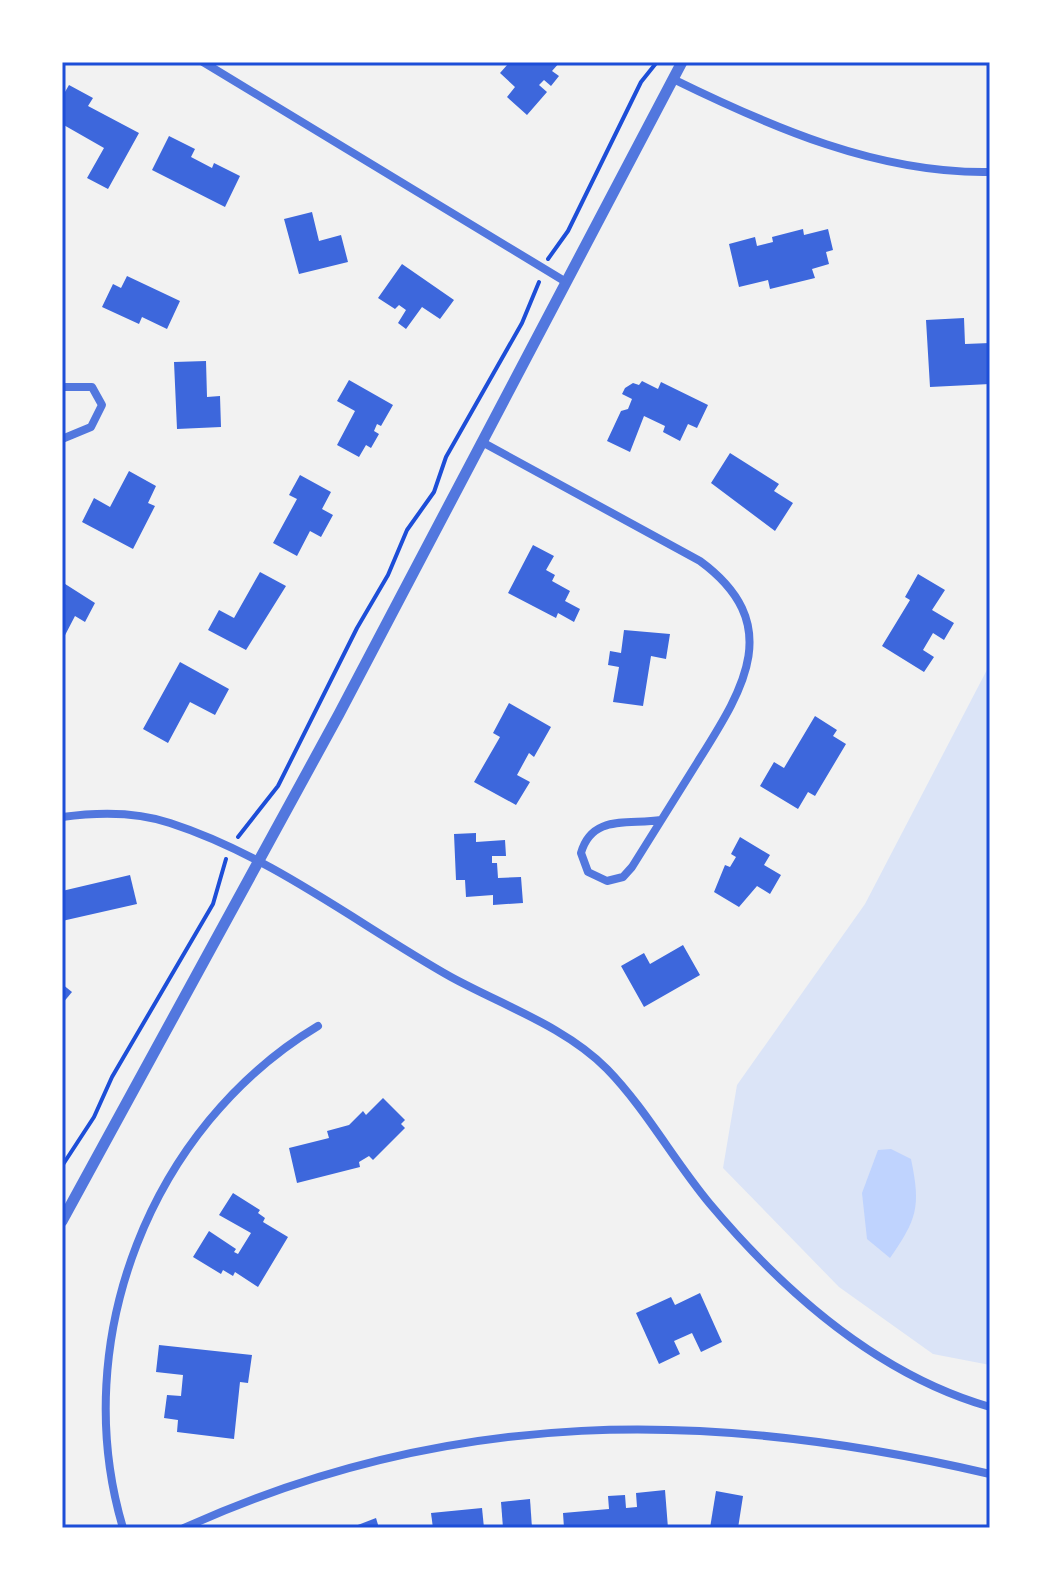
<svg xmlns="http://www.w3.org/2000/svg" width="1052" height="1590" viewBox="0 0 1052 1590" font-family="Helvetica,sans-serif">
<rect width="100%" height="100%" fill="#f2f2f2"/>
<polygon fill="#dbe4f7" points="990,664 990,1365 933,1354 839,1287 723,1168 737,1085 865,904"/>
<path fill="#bfd3fe" d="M891 1149 911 1159C921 1207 917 1219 890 1258L867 1239 862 1193 878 1150Z"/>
<g fill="#3d67dc">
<polygon points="506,62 560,62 552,71 559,76 551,86 544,80 539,85 547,92 527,115 507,97 515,87 500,73 508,64"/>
<polygon points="69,85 93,98 88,106 139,133 108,189 87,178 104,148 62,124 62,97"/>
<polygon points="169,136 195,149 191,157 212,168 214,163 240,176 225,207 152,170"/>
<polygon points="312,212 319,241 341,235 348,262 299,274 284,219"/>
<polygon points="803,229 804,235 828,229 833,250 826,252 829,264 812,269 815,278 770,289 768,280 739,287 729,244 755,237 757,246 773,242 772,237"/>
<polygon points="402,264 454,300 440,319 422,307 406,329 398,323 406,310 399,305 395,309 378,298"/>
<polygon points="127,276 180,301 167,329 142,317 139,324 102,307 113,284 121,288"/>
<polygon points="964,318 965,344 990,343 990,384 930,387 926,320"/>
<polygon points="206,361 207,397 220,396 221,427 177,429 174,362"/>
<polygon points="349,380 393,405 381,426 377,424 374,431 379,434 371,448 366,445 359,457 337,445 355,411 337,401"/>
<polygon points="642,381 658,389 661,382 708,405 697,428 688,424 680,441 663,432 665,426 644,416 630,452 607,441 621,411 628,409 632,399 622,394 625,388 633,383 639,385"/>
<polygon points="730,453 779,484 774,491 793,503 775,531 711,483"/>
<polygon points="129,471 156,486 148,503 155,506 133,549 82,522 94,498 110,507"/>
<polygon points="300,475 331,492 322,509 333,515 321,537 310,531 297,556 273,543 297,499 289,495"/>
<polygon points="533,545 554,556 546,570 555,575 552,581 570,591 565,601 580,609 574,622 558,613 556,618 508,593"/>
<polygon points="260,572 286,586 246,650 208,630 219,610 234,618"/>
<polygon points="918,574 945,590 932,610 954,623 944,640 933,633 923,650 934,657 924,672 882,646 910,600 905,597"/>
<polygon points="62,582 95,603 85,622 75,616 62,641"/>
<polygon points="624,630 670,634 666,659 651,656 643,706 613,702 619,667 608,665 610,651 621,653"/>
<polygon points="180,662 229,689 215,715 190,702 168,743 143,729"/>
<polygon points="509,703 551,727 534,757 529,753 517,775 530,782 516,805 474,782 500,737 493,733"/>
<polygon points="815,716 837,730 833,736 846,744 815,796 808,792 798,809 760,786 774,762 784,768"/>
<polygon points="476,833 476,842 505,840 506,856 492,856 492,863 497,863 498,878 521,877 523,903 493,905 493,895 466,897 465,880 456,880 454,834"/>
<polygon points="740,837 770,855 764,865 781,875 770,894 757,886 739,907 714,892 725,865 730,867 736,857 731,854"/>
<polygon points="130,875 137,904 62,921 62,891"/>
<polygon points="683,945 700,975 644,1007 621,966 644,953 650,964"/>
<polygon points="62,984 72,992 62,1004"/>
<polygon points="383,1098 405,1120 401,1124 405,1128 373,1160 369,1156 359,1162 360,1167 297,1183 289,1148 329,1138 327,1131 349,1125 363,1111 366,1115"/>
<polygon points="233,1193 260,1210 258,1213 265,1218 263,1222 288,1237 258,1287 235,1272 233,1276 223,1270 221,1274 193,1257 209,1231 236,1249 234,1252 238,1254 251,1233 219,1215"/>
<polygon points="700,1293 722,1342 701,1352 692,1333 674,1341 680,1354 659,1364 636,1313 671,1297 675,1305"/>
<polygon points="159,1345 252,1355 248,1383 240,1382 234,1439 177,1432 178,1420 164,1418 167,1395 181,1396 183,1375 156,1372"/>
<polygon points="665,1490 668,1528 564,1528 563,1513 609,1509 608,1496 625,1495 626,1508 637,1507 636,1493"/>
<polygon points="716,1491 743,1496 738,1528 710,1528"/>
<polygon points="530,1499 532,1528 503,1528 501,1502"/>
<polygon points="482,1508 484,1528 433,1528 431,1513"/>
<polygon points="376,1518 379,1528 350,1528"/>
</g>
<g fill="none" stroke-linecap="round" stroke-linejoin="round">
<g stroke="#1d4ed8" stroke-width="4">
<polyline points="548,259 568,231 641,82 657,62"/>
<polyline points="238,837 278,786 357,628 388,575 407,530 434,492 446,457 522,323 539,282"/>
<polyline points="62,1166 94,1117 112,1077 213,904 226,859"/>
</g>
<g stroke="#5277de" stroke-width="8">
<polyline points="203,62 566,282"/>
<path d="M673 79C771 127 878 174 990 172"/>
<polyline points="62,387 92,387 102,405 91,427 62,439"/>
<path d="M482 442 700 561C787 625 742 691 697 763 675 798 654 832 632 867L623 877 607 881 588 872 581 853C592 814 628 825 661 820"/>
<path d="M62 817C98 812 135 811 170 823 272 856 359 925 451 977 502 1005 566 1027 607 1069 646 1109 674 1161 710 1204 784 1292 878 1375 990 1407"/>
<path d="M123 1528C67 1341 151 1126 318 1026"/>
<path d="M184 1528C451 1407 708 1408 990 1474"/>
</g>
<polyline stroke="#5277de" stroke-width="11" points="62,1221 339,714 682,62"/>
</g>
<rect width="1052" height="1590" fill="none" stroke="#ffffff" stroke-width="128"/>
<rect x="64" y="64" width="924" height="1462" fill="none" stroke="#1d4ed8" stroke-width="3"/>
</svg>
